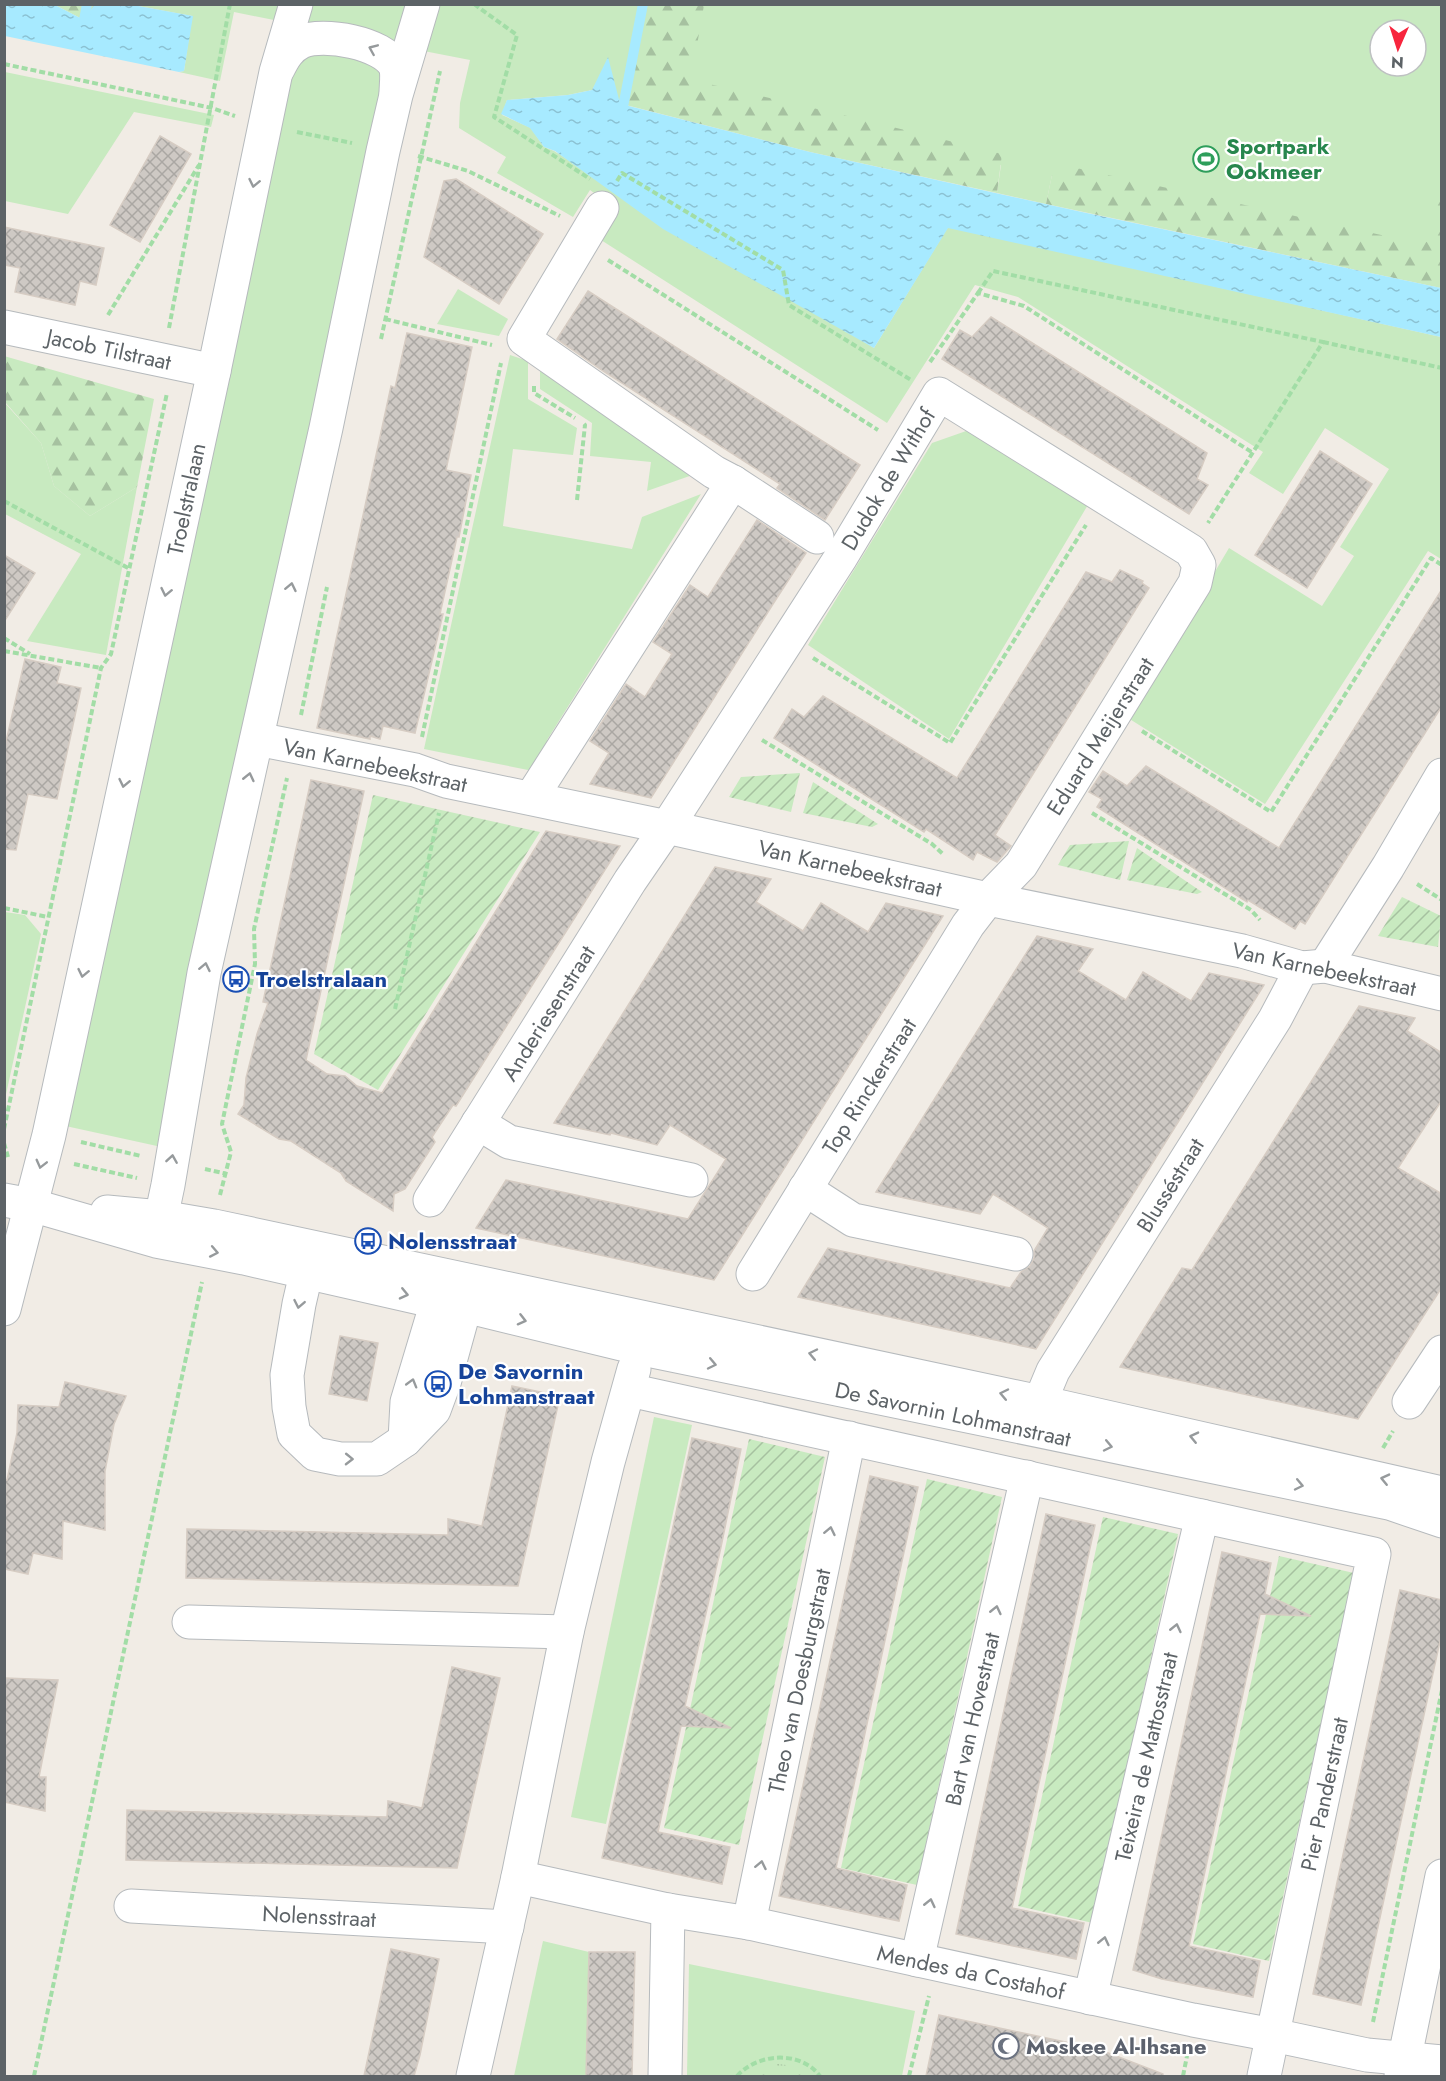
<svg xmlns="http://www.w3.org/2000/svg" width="1446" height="2081" viewBox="0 0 1446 2081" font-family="Jost,sans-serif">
<defs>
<pattern id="forest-firs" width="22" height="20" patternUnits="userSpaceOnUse" patternTransform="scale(1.5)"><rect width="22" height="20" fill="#c8eac0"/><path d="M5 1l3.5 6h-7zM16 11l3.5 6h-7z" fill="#a6c1a0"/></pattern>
<pattern id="park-tufts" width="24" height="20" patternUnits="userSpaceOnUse" patternTransform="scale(1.5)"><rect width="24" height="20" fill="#c8eac0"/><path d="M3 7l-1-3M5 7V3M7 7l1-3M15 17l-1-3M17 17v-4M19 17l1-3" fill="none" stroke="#a6c1a0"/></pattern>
<pattern id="garden-furrows" width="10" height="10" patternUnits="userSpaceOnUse" patternTransform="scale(1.5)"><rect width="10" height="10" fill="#c8eac0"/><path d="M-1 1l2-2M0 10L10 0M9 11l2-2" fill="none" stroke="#a6c1a0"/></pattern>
<pattern id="water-ripples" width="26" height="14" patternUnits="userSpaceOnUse" patternTransform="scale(1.5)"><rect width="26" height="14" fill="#a7eaff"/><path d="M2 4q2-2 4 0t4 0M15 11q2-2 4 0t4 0" fill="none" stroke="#8bc1d2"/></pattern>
<pattern id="building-cross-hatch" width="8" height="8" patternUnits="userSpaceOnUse" patternTransform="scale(1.5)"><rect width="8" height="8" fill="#cec9c4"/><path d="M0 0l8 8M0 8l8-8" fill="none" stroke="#aaa7a3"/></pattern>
</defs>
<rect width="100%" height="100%" fill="#f1ece5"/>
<g fill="#c8eac0" fill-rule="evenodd">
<path d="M133 5H1441V252L1052 175 1046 204 997 193 1001 165 627 91 622 112 595 85 592 90 568 95 507 100 502 115 531 128 544 147 554 151 874 348 948 227 1441 337V559L1428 551 1265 804 1128 718 1229 548 1322 606 1354 556 1340 547 1389 469 1325 428 1283 494 1249 473 1263 452 1018 297 975 285 887 423 601 240 619 211 590 190 573 217 497 173 506 157 459 128 460 103 470 60 398 46 385 90 157 1146 61 1125 299 25 234 12 220 81 179 72 184 71 192 16ZM1380 30H1416V66H1380Z"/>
<polygon points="5,72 214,115 211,127 134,112 68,214 5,201"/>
<polygon points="458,289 508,319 499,336 437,324"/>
<polygon points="510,355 528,361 528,399 577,428 573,455 513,449 503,526 632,549 642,517 701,494 547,740 554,743 533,771 424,749"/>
<polygon points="540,370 701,472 647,491 651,462 590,456 592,423 540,389"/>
<polygon points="4,402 41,443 54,486 90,516 137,487 106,655 27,641 81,554 5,514"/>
<polygon points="969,430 1089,503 949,739 808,645 932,443"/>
<polygon points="5,912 25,915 41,934 5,1099"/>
<polygon points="654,1417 692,1425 606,1824 571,1817"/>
<polygon points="543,1941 589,1952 586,2076 514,2076"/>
<polygon points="689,1964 915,2011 902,2076 687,2076"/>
</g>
<g fill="url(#forest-firs)">
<polygon points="55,5 95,5 84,20"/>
<polygon points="643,5 704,5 692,74 692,80 856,118 1002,154 997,193 810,152 626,105 622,112"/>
<polygon points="1058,164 1422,244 1428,241 1441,184 1441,288 1046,204 1054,165"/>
<polygon points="4,356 154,399 137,487 90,516 54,486 41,443 5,402"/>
</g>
<polygon fill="url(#park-tufts)" points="778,2064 794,2066 811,2076 747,2076 762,2067"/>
<g fill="url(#garden-furrows)">
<polygon points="800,773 791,812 729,797 741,777"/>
<polygon points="813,782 878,824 872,827 803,813"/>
<polygon points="373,795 540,832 378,1090 314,1054"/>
<polygon points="1129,841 1120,880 1058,865 1070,845"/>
<polygon points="1137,848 1202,892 1197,894 1127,880"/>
<polygon points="1402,897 1441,916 1438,947 1378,936"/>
<polygon points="749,1439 825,1457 739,1845 664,1828"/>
<polygon points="927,1479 1002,1497 917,1885 841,1868"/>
<polygon points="1103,1517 1178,1534 1093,1923 1018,1906"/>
<polygon points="1279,1556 1354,1573 1269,1961 1193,1944"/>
</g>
<g fill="url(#water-ripples)">
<polygon points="95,4 133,5 193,16 184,71 179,72 5,36 5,5 55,5 84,20"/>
<polygon points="608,57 622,111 625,105 810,152 1082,212 1441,288 1441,337 948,228 874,348 663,229 555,151 544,147 530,128 501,114 507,100 568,95 592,90"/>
</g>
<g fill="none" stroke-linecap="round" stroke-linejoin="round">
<g stroke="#a7eaff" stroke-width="10">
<polyline points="84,20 87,4"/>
<polyline points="622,112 643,4"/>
</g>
</g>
<g fill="url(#building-cross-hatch)" stroke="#d6ccc3" stroke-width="1.5">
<polygon points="160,136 191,154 140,242 110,225"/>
<polygon points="456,179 543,234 499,304 424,257 444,181"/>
<polygon points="4,227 104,248 96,285 80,281 75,305 15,292 20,268 4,265"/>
<polygon points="588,291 860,465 825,520 777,488 780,484 603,371 557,339"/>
<polygon points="991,317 1207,453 1197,479 1208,485 1189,514 942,359 960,330 972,337"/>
<polygon points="407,333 472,347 446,470 471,475 459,537 457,537 440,614 443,614 415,733 383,726 380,739 370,736 370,739 317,728 391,386 395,388"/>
<polygon points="1320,451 1372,484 1307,588 1255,555"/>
<polygon points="757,520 806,553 773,604 651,798 590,784 609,753 590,741 626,684 645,697 672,654 653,642 690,585 708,597"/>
<polygon points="4,555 35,573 4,622"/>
<polygon points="1120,570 1143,581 1142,583 1149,588 995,835 1011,846 997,862 977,852 973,860 926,829 924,832 774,738 792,709 804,717 823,696 957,778 1086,572 1112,582"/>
<polygon points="1442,589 1442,706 1305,924 1300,921 1295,929 1248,900 1247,902 1097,807 1102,799 1089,792 1103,771 1127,786 1146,766 1279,848"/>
<polygon points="25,659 61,667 57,683 81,688 57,799 28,794 16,850 4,849 4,750"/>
<polygon points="311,780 364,791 306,1060 327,1074 345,1076 357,1086 382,1093 546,831 620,846 456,1106 453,1105 432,1137 435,1142 405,1189 394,1194 393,1211 346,1181 341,1173 291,1141 279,1139 238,1114 244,1105 246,1078 257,1034 268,1003 263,1002"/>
<polygon points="715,867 771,879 756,902 803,931 821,903 868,932 886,903 943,916 714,1280 476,1228 506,1180 688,1219 726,1159 670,1125 657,1145 611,1133 610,1135 554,1123"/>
<polygon points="1037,936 1093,949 1078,971 1126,1000 1143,972 1191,1001 1209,973 1264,985 1036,1349 798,1297 828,1248 1010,1288 1021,1272 1030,1266 1034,1258 1034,1251 1048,1228 993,1194 980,1214 876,1192"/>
<polygon points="1359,1006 1415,1018 1407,1031 1442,1053 1442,1100 1398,1168 1442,1194 1442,1287 1358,1419 1120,1367 1182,1268 1192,1270"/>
<polygon points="340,1336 378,1343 367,1401 329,1394"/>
<polygon points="65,1382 126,1396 114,1424 105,1471 105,1530 63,1521 62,1559 33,1553 28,1574 4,1569 4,1479 7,1480 17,1433 18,1405 59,1407"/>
<polygon points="512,1386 560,1396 518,1586 186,1578 187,1529 448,1535 448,1519 482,1526"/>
<polygon points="692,1438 741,1449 721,1547 685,1706 731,1728 681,1726 658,1832 730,1847 722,1884 602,1858"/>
<polygon points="870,1476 918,1487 836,1868 907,1885 899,1921 779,1896"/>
<polygon points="1046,1514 1095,1525 1012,1908 1084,1923 1076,1959 956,1934"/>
<polygon points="1222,1552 1271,1563 1265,1594 1311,1616 1260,1614 1189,1946 1260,1961 1253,1997 1162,1979 1133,1970"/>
<polygon points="1400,1590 1442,1600 1442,1632 1361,2005 1313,1994"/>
<polygon points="452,1667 500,1678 457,1868 126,1860 127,1810 387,1817 388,1801 422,1808"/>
<polygon points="4,1678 58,1680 39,1777 46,1777 45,1811 4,1802"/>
<polygon points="391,1949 439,1959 420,2055 414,2076 364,2076"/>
<polygon points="589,1952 635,1952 632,2076 586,2076"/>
<polygon points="939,2015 1098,2049 1163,2074 1163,2076 926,2076"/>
</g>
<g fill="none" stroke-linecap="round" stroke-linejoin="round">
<g stroke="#b6babd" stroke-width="35">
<g id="minor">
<path d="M278 69C284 57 289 48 301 42 323 32 384 43 395 66 398 73 396 85 396 93"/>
<polyline points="602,208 524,339 714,472 733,482 817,537"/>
<polyline points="4,327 214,371"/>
<polyline points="257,739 415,770 446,781 667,827 988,899 1242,951 1302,968 1325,966 1442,994"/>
<polyline points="531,798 733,482"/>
<polyline points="1325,966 1388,867 1442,775"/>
<polyline points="478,1123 509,1142 691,1180"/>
<polyline points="805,1189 853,1220 1016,1254"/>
<polyline points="4,1200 31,1205 156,1241 244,1258 437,1302 465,1306 638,1348 1389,1503 1442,1521"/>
<polyline points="430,1200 630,881 667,827 841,557 939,394 1191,551 1199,565 1195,583 1021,865 988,899 968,925 753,1274"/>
<polyline points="107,1212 161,1217 214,1226 1040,1402 1442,1493"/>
<polyline points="157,1237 168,1185 204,973 326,428 383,151 396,95 423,4"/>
<polyline points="311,1252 299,1304 287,1375 289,1407 294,1434 315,1454 340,1459 377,1459 405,1440 434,1410 444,1383 471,1285"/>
<polyline points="4,1309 49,1135 214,371 276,72 296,4"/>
<polyline points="629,1390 1374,1554 1264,2076"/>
<polyline points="1409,1402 1442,1352"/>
<polyline points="1035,1423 1040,1402 1053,1371 1275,1019 1302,968"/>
<polyline points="405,1440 407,1402 437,1302 442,1279"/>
<polyline points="189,1622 567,1632"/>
<polyline points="518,1877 668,1910 749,1923 1193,2020 1273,2035 1367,2055 1442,2062"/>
<polyline points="131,1906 507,1927"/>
<polyline points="749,1923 849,1438"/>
<polyline points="917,1960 1027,1477"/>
<polyline points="1090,1998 1202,1516"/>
<polyline points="473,2076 518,1877 567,1632 608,1462 634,1369"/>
<polyline points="665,2076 668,1910"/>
<polyline points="1401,2076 1442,1876"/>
</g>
</g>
<g stroke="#a2dda6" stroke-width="4" stroke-dasharray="6 3" stroke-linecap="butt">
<polyline points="474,4 517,35 494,117 590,179"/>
<polyline points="4,64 212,108 235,116"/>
<polyline points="297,132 352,143"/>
<polyline points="418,156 468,171 560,216"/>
<polyline points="617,181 622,173 783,270 789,305 911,380"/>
<polyline points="608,260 878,430"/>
<polyline points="978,293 993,271 1323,342 1208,523"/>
<polyline points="108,315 199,165"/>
<polyline points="385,319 492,345"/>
<polyline points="169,328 230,4"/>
<polyline points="381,339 440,71"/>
<polyline points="1323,342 1442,368"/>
<polyline points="930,362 978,293 1024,306 1253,453"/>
<polyline points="534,386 534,393 575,418"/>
<polyline points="577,500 585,425 584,424"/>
<polyline points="4,501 130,569"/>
<polyline points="4,638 30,654"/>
<polyline points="4,651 101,668"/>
<polyline points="813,658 950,743 1086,525"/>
<polyline points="301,715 327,587"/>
<polyline points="1142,731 1271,812 1431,558 1442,565"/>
<polyline points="422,737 501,363"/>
<polyline points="762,740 932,844 943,854"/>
<polyline points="1092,813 1251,910 1260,920"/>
<polyline points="1417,884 1442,900"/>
<polyline points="4,908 48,917"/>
<polyline points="395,1009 439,813"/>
<polyline points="4,1129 101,668 111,654 167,393"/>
<polyline points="81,1142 141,1156"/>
<polyline points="4,1143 8,1157"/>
<polyline points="74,1164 137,1178"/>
<polyline points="205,1169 227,1174"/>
<polyline points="220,1195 231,1152 222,1124 255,964 254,929 287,778"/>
<polyline points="1383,1448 1393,1431"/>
<polyline points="1373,2022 1442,1690"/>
<polyline points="34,2076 202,1282"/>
<path d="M737 2076C758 2053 800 2050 820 2076"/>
<polyline points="909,2076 929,1996"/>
<polyline points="1183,2076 1188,2051"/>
</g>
<use href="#minor" stroke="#fff" stroke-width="33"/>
</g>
<defs><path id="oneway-chevron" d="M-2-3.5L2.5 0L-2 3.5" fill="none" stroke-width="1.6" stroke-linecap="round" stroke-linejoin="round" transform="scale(1.5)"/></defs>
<g stroke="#969a9c">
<use href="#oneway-chevron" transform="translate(373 49) rotate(-157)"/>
<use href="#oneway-chevron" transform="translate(254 183) rotate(102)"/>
<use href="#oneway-chevron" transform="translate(291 587) rotate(-78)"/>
<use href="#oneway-chevron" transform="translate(166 592) rotate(102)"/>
<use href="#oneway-chevron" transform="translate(249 777) rotate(-77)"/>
<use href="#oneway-chevron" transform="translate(124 783) rotate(102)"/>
<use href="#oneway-chevron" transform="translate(205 967) rotate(-78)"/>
<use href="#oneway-chevron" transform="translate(83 973) rotate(102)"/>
<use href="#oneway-chevron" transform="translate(172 1159) rotate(-81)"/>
<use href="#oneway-chevron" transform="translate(41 1164) rotate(104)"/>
<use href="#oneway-chevron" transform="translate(214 1252) rotate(11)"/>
<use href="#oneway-chevron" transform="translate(404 1294) rotate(13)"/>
<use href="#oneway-chevron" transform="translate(299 1304) rotate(101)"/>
<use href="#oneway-chevron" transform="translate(522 1320) rotate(14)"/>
<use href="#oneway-chevron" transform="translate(813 1354) rotate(-168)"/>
<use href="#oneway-chevron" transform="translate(712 1364) rotate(12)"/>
<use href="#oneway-chevron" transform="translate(412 1383) rotate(-74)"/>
<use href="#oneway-chevron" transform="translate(1004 1394) rotate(-168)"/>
<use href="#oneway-chevron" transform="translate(1194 1437) rotate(-167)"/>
<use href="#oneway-chevron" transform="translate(1108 1446) rotate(12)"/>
<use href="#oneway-chevron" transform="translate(349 1459) rotate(1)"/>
<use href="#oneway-chevron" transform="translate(1385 1479) rotate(-167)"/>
<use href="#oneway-chevron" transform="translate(1299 1485) rotate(12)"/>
<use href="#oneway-chevron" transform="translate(830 1531) rotate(-78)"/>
<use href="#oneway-chevron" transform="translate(996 1610) rotate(-77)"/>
<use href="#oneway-chevron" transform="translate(1176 1628) rotate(-77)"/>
<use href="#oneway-chevron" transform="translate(761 1865) rotate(-78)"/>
<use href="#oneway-chevron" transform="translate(930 1903) rotate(-77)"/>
<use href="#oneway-chevron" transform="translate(1104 1941) rotate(-77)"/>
</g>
<defs>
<g id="stadium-ring" transform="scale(1.35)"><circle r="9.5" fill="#fff" stroke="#2e9e5b" stroke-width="1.5"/><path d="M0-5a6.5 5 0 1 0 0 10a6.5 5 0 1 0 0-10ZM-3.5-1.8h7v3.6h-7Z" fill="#2e9e5b"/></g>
<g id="bus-ring" transform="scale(1.35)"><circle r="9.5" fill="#fff" stroke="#1a4fb4" stroke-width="1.5"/><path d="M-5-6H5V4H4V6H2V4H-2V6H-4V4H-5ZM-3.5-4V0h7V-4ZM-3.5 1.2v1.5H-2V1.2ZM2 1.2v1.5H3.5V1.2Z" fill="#1a4fb4"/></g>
<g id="mosque-ring" transform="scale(1.35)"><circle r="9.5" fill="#fff" stroke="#6b7280" stroke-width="1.5"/><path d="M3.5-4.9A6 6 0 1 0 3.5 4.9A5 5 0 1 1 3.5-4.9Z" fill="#6b7280"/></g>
</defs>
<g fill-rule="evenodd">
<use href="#stadium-ring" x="1206" y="159"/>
<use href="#bus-ring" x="236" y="979"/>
<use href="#bus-ring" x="368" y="1241"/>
<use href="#bus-ring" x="438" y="1384"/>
<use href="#mosque-ring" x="1006" y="2046"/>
</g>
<g text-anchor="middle" stroke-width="4.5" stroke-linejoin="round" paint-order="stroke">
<g font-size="22" font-weight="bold" fill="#27864d" stroke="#fff" text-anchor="start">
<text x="1226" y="154">Sportpark<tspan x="1226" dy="25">Ookmeer</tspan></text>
</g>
<g font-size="22" fill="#5d6367" stroke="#fff">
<text transform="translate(109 349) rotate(12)" y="8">Jacob Tilstraat</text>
<text transform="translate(888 479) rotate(-59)" y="8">Dudok de Withof</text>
<text transform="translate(186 499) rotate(-78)" y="8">Troelstralaan</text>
<text transform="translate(1100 736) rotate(-58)" y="8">Eduard Meijerstraat</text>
<text transform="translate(375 765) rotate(12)" y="8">Van Karnebeekstraat</text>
<text transform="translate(850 868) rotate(13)" y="8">Van Karnebeekstraat</text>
<text transform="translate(1324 969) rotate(12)" y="8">Van Karnebeekstraat</text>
<text transform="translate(548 1013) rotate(-58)" y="8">Anderiesenstraat</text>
<text transform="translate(869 1086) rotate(-58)" y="8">Top Rinckerstraat</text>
<text transform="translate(1170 1185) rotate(-58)" y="8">Blusséstraat</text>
<text transform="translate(953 1414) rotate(12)" y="8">De Savornin Lohmanstraat</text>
<text transform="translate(799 1681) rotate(-78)" y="8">Theo van Doesburgstraat</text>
<text transform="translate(972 1719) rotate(-77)" y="8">Bart van Hovestraat</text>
<text transform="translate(1146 1757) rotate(-77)" y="8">Teixeira de Mattosstraat</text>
<text transform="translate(1324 1794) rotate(-78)" y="8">Pier Panderstraat</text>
<text transform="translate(319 1916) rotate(3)" y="8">Nolensstraat</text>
<text transform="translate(971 1972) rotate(12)" y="8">Mendes da Costahof</text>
</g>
<g font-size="22" font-weight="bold" fill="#164399" stroke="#fff" text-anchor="start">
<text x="256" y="987">Troelstralaan</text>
<text x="388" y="1249">Nolensstraat</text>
<text x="458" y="1379">De Savornin<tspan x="458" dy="25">Lohmanstraat</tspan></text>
</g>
<g font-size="22" font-weight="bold" fill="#5b616d" stroke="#fff" text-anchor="start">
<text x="1026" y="2054">Moskee Al-Ihsane</text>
</g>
</g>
<rect width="1446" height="2081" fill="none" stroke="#5d6367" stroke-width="12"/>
<g transform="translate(1398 48) rotate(183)"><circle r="28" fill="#ffffff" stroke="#bec1c2" stroke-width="1.5"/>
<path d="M0-4.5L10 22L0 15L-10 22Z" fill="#f7253d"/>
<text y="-9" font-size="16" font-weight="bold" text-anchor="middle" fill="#5d6367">N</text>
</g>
</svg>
